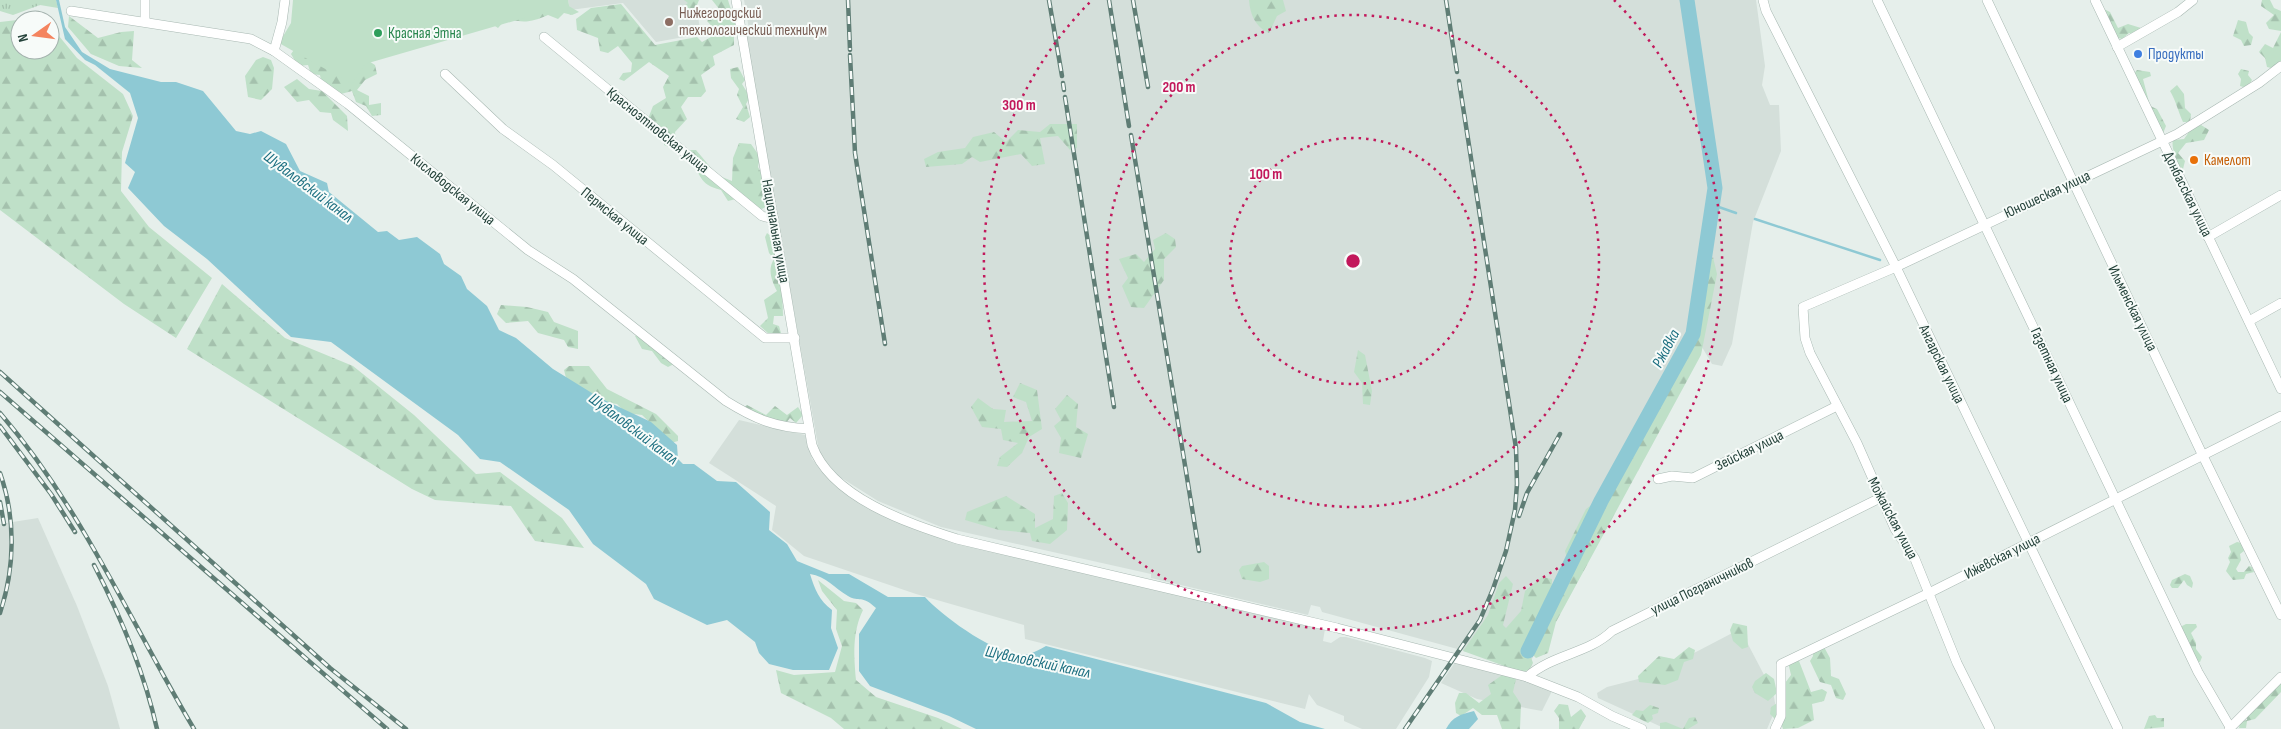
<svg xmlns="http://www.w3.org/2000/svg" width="2281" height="729" viewBox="0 0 2281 729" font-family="'Sofia Sans Condensed',sans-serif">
<defs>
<pattern id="grass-tufts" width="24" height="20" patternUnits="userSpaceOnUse" patternTransform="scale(1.25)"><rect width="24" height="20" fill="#bfe0c8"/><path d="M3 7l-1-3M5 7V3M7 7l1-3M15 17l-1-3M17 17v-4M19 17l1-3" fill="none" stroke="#a4c1ad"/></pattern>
<pattern id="forest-firs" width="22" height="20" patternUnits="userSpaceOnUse" patternTransform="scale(1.25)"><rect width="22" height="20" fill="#bfe0c8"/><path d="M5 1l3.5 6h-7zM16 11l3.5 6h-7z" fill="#a4c1ad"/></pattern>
</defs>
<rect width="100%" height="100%" fill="#e6efeb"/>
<g fill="#d4dfda">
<polygon points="568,0 695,0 701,34 656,42 623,3 570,10"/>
<polygon points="744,0 1756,0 1765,66 1762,85 1770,105 1779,105 1781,151 1753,222 1732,344 1722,366 1712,364 1702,347 1527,668 1322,612 1320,607 1311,605 1308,615 1151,578 1151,574 941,527 878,501 832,472 819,451 745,36 750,35"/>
<polygon points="739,420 805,435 812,459 824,474 837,486 930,533 1325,629 1323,641 1331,643 1340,637 1346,637 1425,658 1432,661 1429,677 1396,729 1362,729 1344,721 1344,716 1317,705 1309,694 1305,709 1025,639 1024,625 916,594 804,556 772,530 776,506 709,463"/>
<polygon points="38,518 77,606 108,686 120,729 0,729 0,524"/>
<polygon points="1740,629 1773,692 1776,708 1767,729 1666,729 1598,698 1597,693 1607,687 1650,676"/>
<polygon points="1456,661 1528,679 1552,691 1542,711 1477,699 1441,683"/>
</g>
<polygon fill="url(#grass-tufts)" points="0,0 56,0 58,8 40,5 13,15 0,11"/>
<g fill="url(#forest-firs)">
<path d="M516 0H566L567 5 579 12 572 15 564 13 558 19 548 15C532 22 523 24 507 18L498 28 489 22 496 15 508 13Z"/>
<polygon points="684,0 699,0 692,17 683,16 680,9 688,3"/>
<path d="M712 0H728C731 11 736 18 738 29L734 33V45L713 56 715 65 701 75 706 91 701 97H688L681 107 687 119 675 132 676 140 671 148 664 145 667 131 651 129 646 124 653 106 666 98 663 87 669 76 649 62 624 81 619 79 623 73 631 72 632 63 618 46 608 53 600 51 598 38 577 30 576 19 591 8 621 4 655 45 697 37 702 42 718 33 707 21 720 10Z"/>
<path d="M1249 0H1283L1286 11 1277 16 1269 33C1255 27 1250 14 1249 0Z"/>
<polygon points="2262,0 2270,0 2274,8 2281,11 2281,31 2269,29 2266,23 2274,15 2261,6"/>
<polygon points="2104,9 2110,12 2118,28 2128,24 2141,28 2139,37 2129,33 2122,39 2115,37"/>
<polygon points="69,16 98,38 121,32 134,31 132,60 142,68 119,66 91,54 68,27"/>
<polygon points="43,17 46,20 20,20 20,50 50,50 50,25 77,58 123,94 133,116 122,152 121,191 149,227 212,278 176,338 124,304 0,210 0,22"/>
<polygon points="2238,20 2246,22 2249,33 2253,37 2251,45 2244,46 2241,40 2233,36"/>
<polygon points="2281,32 2281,62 2275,69 2267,67 2265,58 2259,52 2265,44 2273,48"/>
<polygon points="296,47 364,58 375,65 377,74 365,80 357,90 369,96 369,105 381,103 381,115 372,116 366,106 356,102 352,91 341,94 321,80 320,75 311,74 308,65 298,66 291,54"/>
<polygon points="263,57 271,60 274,68 272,89 261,100 248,97 245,76 256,60"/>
<polygon points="738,67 745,80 742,84 750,97 746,104 750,117 744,122 736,119 743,107 737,95 739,89 731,78 730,69"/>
<polygon points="2241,69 2249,71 2248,75 2252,80 2247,88 2240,86 2241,79 2238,74"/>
<polygon points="2137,70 2150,72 2151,76 2143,79 2150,106 2157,109 2166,126 2162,136 2131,77"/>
<polygon points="297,79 309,89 322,91 347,116 348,131 333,120 331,113 320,112 309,100 297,102 284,87"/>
<path d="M2177 85 2184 94 2185 108 2191 114 2190 122H2183C2178 111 2176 101 2170 91Z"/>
<polygon points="1050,124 1077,124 1077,148 1070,150 1058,136 1040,138 1045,164 1032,166 1021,154 980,162 972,157 962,164 926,167 924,159 938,152 965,148 973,137 994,132 1006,142 1018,130 1040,132"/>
<path d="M2201 125 2209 130 2204 140 2186 143 2178 153 2185 161 2183 169 2176 163C2176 154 2171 148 2173 140L2184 139 2191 129Z"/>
<path d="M739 143 751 144 760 157 758 167C763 176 767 183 763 193L767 206 762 209 743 205 736 199 728 201 721 190C697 184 703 174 687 158L689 150H696L717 175 732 181 733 158Z"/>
<path d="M767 233 773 238 782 288 783 316H774L773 324 779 326 781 333 770 335 760 326 768 318 764 300 777 291C772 281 767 270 774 259L769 253 765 237Z"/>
<polygon points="1166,233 1175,239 1176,247 1164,259 1164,280 1144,308 1131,307 1122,286 1128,278 1119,259 1136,254 1144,262 1155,249 1153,240"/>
<polygon points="1713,257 1717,274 1701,355 1556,622 1548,653 1536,658 1530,652 1529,641 1569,566 1565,551 1586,509 1606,494 1661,393 1696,339 1704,270"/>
<polygon points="222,284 285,338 353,366 414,415 476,474 500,472 562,518 584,548 535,541 511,506 435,500 412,489 187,349"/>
<polygon points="501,305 527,307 548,312 554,322 578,331 578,349 568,347 564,340 538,333 528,321 506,323 497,314"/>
<polygon points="642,331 649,334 655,349 668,349 675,355 674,364 668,367 661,363 652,351 642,349 635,336"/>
<polygon points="1358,350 1365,355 1372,391 1370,405 1363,404 1362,383 1354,372"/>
<polygon points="569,366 589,366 607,389 656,414 678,436 678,441 671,443 642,415 626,413 617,404 602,402 566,378 564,370"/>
<polygon points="1020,383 1037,390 1042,429 1029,437 1022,453 1007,467 997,466 1000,457 1018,443 1003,440 1001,429 982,427 971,407 978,398 993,409 1006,410 1004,422 1032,421 1026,402 1013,397"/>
<polygon points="1067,395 1078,404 1076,427 1088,434 1081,458 1059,453 1061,438 1054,426 1061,420 1055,409"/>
<polygon points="747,405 766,415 775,406 787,415 798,407 803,415 796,423 790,418 782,428 752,416 743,416 738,412"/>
<polygon points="1062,493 1068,503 1067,530 1050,544 1032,541 1030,533 999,530 965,520 967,512 1006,496 1035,514 1035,528 1053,519 1054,496"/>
<polygon points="2237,542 2242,543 2244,551 2240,554 2241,560 2236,569 2238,572 2244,572 2249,566 2252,567 2254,572 2246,574 2244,579 2233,580 2226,571 2230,562 2228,558 2231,552 2229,546"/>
<polygon points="1264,562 1269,566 1269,579 1260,582 1242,579 1239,570 1242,566"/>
<polygon points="2185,574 2190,576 2193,583 2192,588 2187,585 2184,580 2178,588 2172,588 2170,585 2172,580"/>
<polygon points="1506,576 1513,584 1503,625 1506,628 1521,611 1525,591 1542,577 1552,579 1552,591 1526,643 1533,663 1529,670 1521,672 1463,651 1488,615 1499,583"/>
<path d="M818 580 844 601 856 603 863 610C852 633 854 655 856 680L876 697 938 718 962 729H844L831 718 781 693 776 670 794 675 835 672 842 646 836 629 837 610 822 591Z"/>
<polygon points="1733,623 1747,626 1748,647 1742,649 1733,641 1730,630"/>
<polygon points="2186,624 2196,624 2197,627 2191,633 2196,643 2196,649 2202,657 2200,662 2195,661 2192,656 2193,650 2186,644 2180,627"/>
<polygon points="1689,647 1695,650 1693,659 1684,662 1678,680 1665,685 1639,682 1638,676 1659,656 1674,659"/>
<polygon points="1824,647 1830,658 1831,676 1839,679 1846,694 1843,700 1836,698 1831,685 1820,682 1810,661 1813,656 1813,651"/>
<polygon points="1799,661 1811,692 1822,689 1827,692 1824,701 1812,704 1814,720 1798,728 1783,729 1780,720 1774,718 1770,714 1771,707 1782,700 1782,687 1791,675 1788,662"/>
<polygon points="1505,673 1516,679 1513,692 1521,704 1520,729 1502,729 1497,715 1482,715 1473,708 1461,716 1456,713 1455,703 1459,693 1466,693 1479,703 1491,694 1488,685"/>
<polygon points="1766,673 1774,679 1777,693 1768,701 1755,693 1752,687 1755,681"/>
<polygon points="2281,681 2281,692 2255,719 2247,721 2246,728 2239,728 2240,722 2247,720 2247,715"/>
<polygon points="1559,704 1568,705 1571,717 1581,709 1586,716 1579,729 1559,729 1559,718 1554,711"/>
<polygon points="1650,705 1659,708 1658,713 1652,715 1653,719 1648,723 1632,715 1636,710 1643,711"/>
<polygon points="2155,715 2157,718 2164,718 2164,727 2144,729 2149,716"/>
<polygon points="1695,717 1698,723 1688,729 1660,729 1660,723 1666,722 1683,729 1689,718"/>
</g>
<polygon fill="#bfe0c8" points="293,0 568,0 570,10 545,12 365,64 352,84 279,43 291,23"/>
<g fill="#8ec9d4">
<path d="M56 0H59L65 27 82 52 110 69 161 82H176L203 91 236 131 250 134 261 131 286 144 300 171 327 183 329 192 378 232 387 231 399 240 417 237 440 254 444 264 461 276 467 289 487 306 499 330 516 338 553 369 600 398 651 422 677 445 678 459 683 464H694L717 481 736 482 770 512 769 530 787 544 797 561 829 574H849L888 597H925C942 616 1001 660 1028 654 1034 653 1040 649 1046 646L1266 703 1300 722 1325 729H976L949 716 870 686 859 671V634L876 608C861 594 860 603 848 596 834 588 826 576 810 574 815 590 819 600 832 610L831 628 838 648 829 670H793L769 664 759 653 755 642 727 620 707 625 654 599 646 584 593 544 569 510 500 462 480 459 458 435 331 342 291 337 207 259 164 226 128 188 135 172 125 163 138 118 130 93 95 65 85 60 65 39Z"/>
<path d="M1474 711 1478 719 1469 729H1446C1452 717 1461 714 1474 711Z"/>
</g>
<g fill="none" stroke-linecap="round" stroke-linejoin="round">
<g stroke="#8ec9d4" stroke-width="2.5">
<polyline points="1713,205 1736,213"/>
<polyline points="1755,219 1880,260"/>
</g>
<polyline stroke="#8ec9d4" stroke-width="15" points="1528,651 1601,501 1693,334 1715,188 1687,0"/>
<g stroke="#a8b8b2" stroke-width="10">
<g id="minor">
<polyline points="145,0 145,22"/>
<path d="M736 0 812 445C831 498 908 523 957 539L1337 628 1527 677 1578 697 1612 716 1642 729"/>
<polyline points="1763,0 1766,11 1896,267 2118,729"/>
<polyline points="1877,0 2198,672 2230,727"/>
<polyline points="1987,0 2203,456 2281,615"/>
<polyline points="2095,0 2281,389"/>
<path d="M71 11 251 39 274 51 348 104 528 250 573 279 726 401C755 419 774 427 809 429"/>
<polyline points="544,37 762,216 774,219"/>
<polyline points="2117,47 2178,12 2193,0"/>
<polyline points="274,51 282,22 285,0"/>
<polyline points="445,74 503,129 553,165 765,338 795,338"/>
<polyline points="2208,237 2281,195"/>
<polyline points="2249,321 2281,303"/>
<polyline points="1658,479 1672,476 1693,478 1837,406"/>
<path d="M1527 677C1553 654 1588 654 1612 631L1880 498"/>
<polyline points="1775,729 1781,716 1781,664 1929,593 2281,416"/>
<polyline points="1990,729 1957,663 1915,559 1895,529 1857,443 1810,353 1805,338 1803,307 1896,267 2177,134 2259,83 2281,66"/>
<polyline points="2229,729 2281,677"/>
</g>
</g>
<use href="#minor" stroke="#fff" stroke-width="9"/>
<g stroke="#5f7d75" stroke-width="4.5">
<g id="rail">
<polyline points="848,0 850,50"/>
<polyline points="1049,0 1062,76"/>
<polyline points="1109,0 1129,126"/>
<polyline points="1133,0 1148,87"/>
<polyline points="1446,0 1457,72"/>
<polyline points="850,55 855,153 885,344"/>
<polyline points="1063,83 1064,90"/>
<polyline points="1065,97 1114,407"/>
<polyline points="1131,135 1199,551"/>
<polyline points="0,372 330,668 406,729"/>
<polyline points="0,392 387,729"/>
<path d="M0 413C81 507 131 623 194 729"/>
<polyline points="0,426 51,494 75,532"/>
<path d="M0 473C16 518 15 568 0 613"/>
<polyline points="0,502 4,524"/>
<polyline points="1519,516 1527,493 1560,434"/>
<path d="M94 565C121 617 144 671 157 729"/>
<polyline points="1405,729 1480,620 1493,589 1506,551 1515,510 1517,484 1516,448 1459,81"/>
</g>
</g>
<use href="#rail" stroke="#f7fbf9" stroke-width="2.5" stroke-dasharray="8" stroke-linecap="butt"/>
</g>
<g fill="none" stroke="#c2185b" stroke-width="2.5" stroke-dasharray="2.5 5">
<circle cx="1353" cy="261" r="123"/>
<circle cx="1353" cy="261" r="246"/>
<path d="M1614 0A369 369 0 1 1 1092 0"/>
</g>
<circle fill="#8d6e63" stroke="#f7fbf9" stroke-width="2" cx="669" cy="22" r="5"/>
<circle fill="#2e9e5b" stroke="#f7fbf9" stroke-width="2" cx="378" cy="33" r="5"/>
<circle fill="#3f7fe0" stroke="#f7fbf9" stroke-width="2" cx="2138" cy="54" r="5"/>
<circle fill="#e8710a" stroke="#f7fbf9" stroke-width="2" cx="2194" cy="160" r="5"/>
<g text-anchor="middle" stroke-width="4" stroke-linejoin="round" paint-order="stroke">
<g font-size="15" fill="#785e54" stroke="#f7fbf9" text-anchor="start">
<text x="679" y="18">Нижегородский<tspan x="679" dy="17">технологический техникум</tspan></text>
</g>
<g font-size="15" fill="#27864d" stroke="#f7fbf9" text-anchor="start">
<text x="388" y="38">Красная Этна</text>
</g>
<g font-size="15" fill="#366cbe" stroke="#f7fbf9" text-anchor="start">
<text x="2148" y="59">Продукты</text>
</g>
<g font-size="15" fill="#24423a" stroke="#f7fbf9">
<text transform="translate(658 130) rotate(39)" y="5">Красноэтновская улица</text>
<text transform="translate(453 189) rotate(39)" y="5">Кисловодская улица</text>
<text transform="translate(2047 194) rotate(-25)" y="5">Юношеская улица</text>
<text transform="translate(2188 194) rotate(64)" y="5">Донбасская улица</text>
<text transform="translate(615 216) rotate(39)" y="5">Пермская улица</text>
<text transform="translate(776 231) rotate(80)" y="5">Национальная улица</text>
<text transform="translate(2133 308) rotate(64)" y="5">Ильменская улица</text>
<text transform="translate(1942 364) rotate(64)" y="5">Ангарская улица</text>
<text transform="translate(2052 365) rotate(65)" y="5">Газетная улица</text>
<text transform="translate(1749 450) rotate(-26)" y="5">Зейская улица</text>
<text transform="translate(1893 518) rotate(62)" y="5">Можайская улица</text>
<text transform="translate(2002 556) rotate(-27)" y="5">Ижевская улица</text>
<text transform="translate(1702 586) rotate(-26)" y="5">улица Пограничников</text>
</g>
<g font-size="15" fill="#c56008" stroke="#f7fbf9" text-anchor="start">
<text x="2204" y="165">Камелот</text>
</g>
<g font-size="16" font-style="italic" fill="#1c6f80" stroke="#f7fbf9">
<text transform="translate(309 186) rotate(37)" y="6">Шуваловский канал</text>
<text transform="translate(1665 348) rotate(-62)" y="6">Ржавка</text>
<text transform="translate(634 428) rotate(37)" y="6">Шуваловский канал</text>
<text transform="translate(1038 661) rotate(12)" y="6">Шуваловский канал</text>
</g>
</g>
<circle cx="1353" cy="261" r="8" fill="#c2185b" stroke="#f7fbf9" stroke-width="2.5"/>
<g font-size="15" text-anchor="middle" font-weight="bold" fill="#c2185b" stroke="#f7fbf9" stroke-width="4" stroke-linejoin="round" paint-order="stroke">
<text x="1179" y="92">200 m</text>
<text x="1019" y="110">300 m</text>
<text x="1266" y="179">100 m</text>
</g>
<g transform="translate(35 35) rotate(256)"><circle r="24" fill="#f7fbf9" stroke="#a3b1ad"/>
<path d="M0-4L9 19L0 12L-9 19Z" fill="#f4845f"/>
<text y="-8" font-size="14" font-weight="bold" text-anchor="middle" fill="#24423a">N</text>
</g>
</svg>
